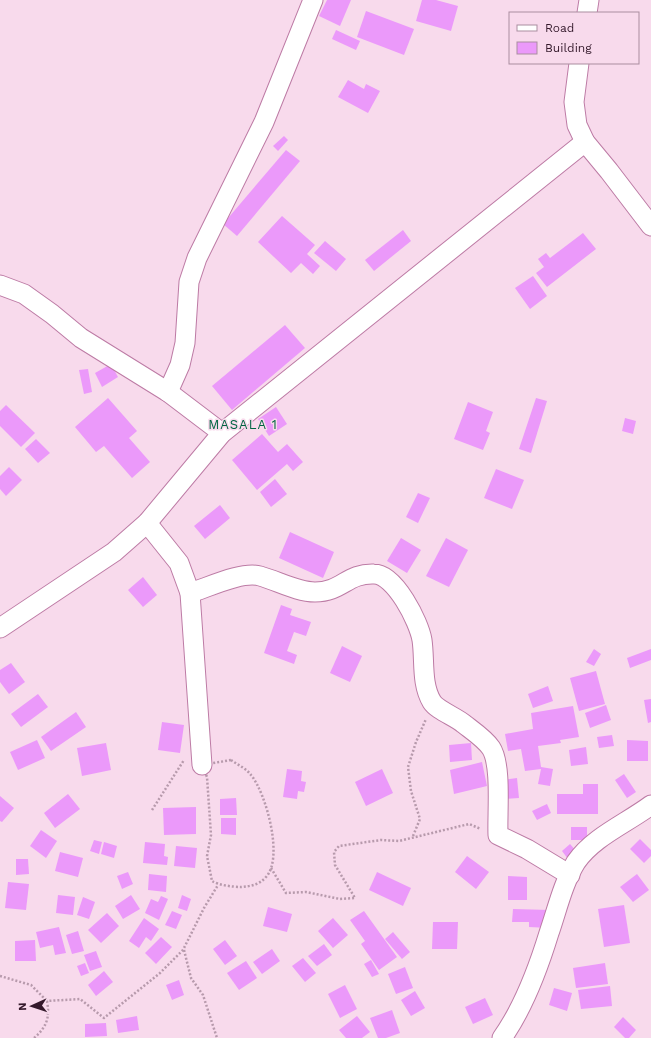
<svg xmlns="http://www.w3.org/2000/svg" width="651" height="1038" viewBox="0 0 651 1038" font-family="'Work Sans',sans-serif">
<rect width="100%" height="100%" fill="#f8daec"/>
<g fill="#eb99fa">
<polygon points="327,0 351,0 340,26 319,16"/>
<polygon points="422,0 436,0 458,6 451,31 416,21"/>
<polygon points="366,11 414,29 404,55 357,37"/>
<polygon points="336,30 360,41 356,50 332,39"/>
<polygon points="348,80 364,89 366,84 380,91 368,113 338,97"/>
<polygon points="284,136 288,140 278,151 273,146"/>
<polygon points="286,150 300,161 237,236 223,224"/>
<polygon points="282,216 315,245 307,254 320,266 313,274 301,263 291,273 258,242"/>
<polygon points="403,230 411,241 374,271 365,260"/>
<polygon points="583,233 596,249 547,287 536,273 544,267 538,259 546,253 550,258"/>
<polygon points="325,241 346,259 336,271 314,253"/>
<polygon points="533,276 547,296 530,309 515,288"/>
<polygon points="285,325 305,348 232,410 212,386"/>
<polygon points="111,364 118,377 102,387 95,373"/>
<polygon points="88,369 92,392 84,394 79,370"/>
<polygon points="108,398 137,431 129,438 150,462 132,478 104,446 96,452 75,427"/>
<polygon points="536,398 547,401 531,453 519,449"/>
<polygon points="468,402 493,412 486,431 490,433 483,450 454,439"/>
<polygon points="6,405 35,433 21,447 0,426 0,411"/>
<polygon points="276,407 287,424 269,436 258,419"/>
<polygon points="625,418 636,421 633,434 622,431"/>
<polygon points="262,434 278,452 287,444 303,462 293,471 287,464 257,490 232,460"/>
<polygon points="36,439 50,453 38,463 25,449"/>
<polygon points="9,467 22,480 6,496 0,489 0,476"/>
<polygon points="496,469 524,480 512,509 484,498"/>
<polygon points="275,479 287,494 271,507 260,492"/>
<polygon points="418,493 430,498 418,523 406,517"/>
<polygon points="220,505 230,518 205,539 194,526"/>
<polygon points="290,532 334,552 323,578 279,558"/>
<polygon points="401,538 421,550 407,573 387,561"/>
<polygon points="446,538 468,550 449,587 426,576"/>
<polygon points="143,577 157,595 143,607 128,590"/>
<polygon points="281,605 292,609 290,615 311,622 306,636 294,632 287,651 297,655 294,664 264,653"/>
<polygon points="342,646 362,656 350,682 330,673"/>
<polygon points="594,649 601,654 594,666 586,662"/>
<polygon points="651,649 651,660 630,668 627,658"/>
<polygon points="11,663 25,682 9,694 0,682 0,670"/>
<polygon points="596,671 605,704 579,711 570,678"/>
<polygon points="548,686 553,701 533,708 528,694"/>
<polygon points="38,694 48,707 21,727 11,714"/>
<polygon points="651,699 651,722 648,723 644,700"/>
<polygon points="606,705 611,720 590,728 585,713"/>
<polygon points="573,706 579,737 560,740 561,743 538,746 541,767 553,769 550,786 538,784 541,769 525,771 521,749 508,751 505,734 533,729 531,713"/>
<polygon points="76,712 86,727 51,751 41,737"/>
<polygon points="162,722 184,725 180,753 158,750"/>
<polygon points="612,735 614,746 599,748 597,737"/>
<polygon points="37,740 45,758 18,770 10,752"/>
<polygon points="627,740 648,741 648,761 627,761"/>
<polygon points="106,743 111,770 82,776 77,748"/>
<polygon points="471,743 472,760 450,762 449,745"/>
<polygon points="586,747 588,764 571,766 569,750"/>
<polygon points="482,762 487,786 454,794 450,770"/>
<polygon points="287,769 302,771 301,781 306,782 304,792 298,791 297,799 283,797"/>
<polygon points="382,769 393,793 366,806 355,782"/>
<polygon points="624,774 636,792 627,798 615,780"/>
<polygon points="517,778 519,798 504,799 503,780"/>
<polygon points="583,784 598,784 598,814 557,814 557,794 583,794"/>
<polygon points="68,794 80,809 55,828 44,813"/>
<polygon points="0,796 14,808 2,822 0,821"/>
<polygon points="236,798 237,815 220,815 220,799"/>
<polygon points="547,804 551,813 537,820 532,811"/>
<polygon points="196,807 196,834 164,835 163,808"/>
<polygon points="221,818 236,818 236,835 221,834"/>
<rect x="571" y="827" width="16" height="13"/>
<polygon points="41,830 57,841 46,858 30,846"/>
<polygon points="640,839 651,850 651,856 644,863 630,849"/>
<polygon points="94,840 102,842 99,854 90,851"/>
<polygon points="104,842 117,846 114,858 101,854"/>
<polygon points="145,842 165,844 164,856 168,857 167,865 143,863"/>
<polygon points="570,844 577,852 568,859 562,851"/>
<polygon points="176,846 197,848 195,868 174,866"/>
<polygon points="60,852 83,858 78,877 55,871"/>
<polygon points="467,856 489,872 476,889 455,872"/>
<polygon points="16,859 28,859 29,874 16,875"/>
<polygon points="128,872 133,884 122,889 117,876"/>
<polygon points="377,872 411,888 403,906 369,890"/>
<polygon points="149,874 167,876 166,892 148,890"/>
<polygon points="637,874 649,890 633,902 620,887"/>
<polygon points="508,876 527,877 527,900 508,900"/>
<polygon points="8,882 29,884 26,910 5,908"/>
<polygon points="58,895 75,897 73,915 56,913"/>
<polygon points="131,895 140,909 123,919 115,906"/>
<polygon points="182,895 191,899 187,911 178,908"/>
<polygon points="161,896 168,899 159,920 145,913 151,899 158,902"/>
<polygon points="83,897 95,902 89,919 77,915"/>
<polygon points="624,905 630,943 604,947 598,909"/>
<polygon points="268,907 292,914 287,932 263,926"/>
<polygon points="513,909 550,910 549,928 529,927 529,922 512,922"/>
<polygon points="172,911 182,915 176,929 165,925"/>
<polygon points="364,911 397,957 379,970 361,944 365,941 350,920"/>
<polygon points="107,913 119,926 101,943 88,930"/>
<polygon points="144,918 159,929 151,941 146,937 139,948 129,941"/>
<polygon points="333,918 348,935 333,948 318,931"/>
<polygon points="433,922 458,922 457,949 432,949"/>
<polygon points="59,927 66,953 55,955 53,945 40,948 36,932"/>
<polygon points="78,931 84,951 72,954 66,935"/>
<polygon points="393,932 410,952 402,959 385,939"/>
<polygon points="161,937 172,947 156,964 145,953"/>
<polygon points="35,940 36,961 15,961 15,941"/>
<polygon points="225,940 237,956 225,965 213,949"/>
<polygon points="324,944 332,955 317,966 308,956"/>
<polygon points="272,949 280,961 262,974 253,962"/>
<polygon points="96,951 102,967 90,971 84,955"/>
<polygon points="303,958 316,973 305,982 292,966"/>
<polygon points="371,960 379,974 372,977 364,964"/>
<polygon points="246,961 257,978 239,990 227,973"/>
<polygon points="85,963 89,973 81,976 77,966"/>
<polygon points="605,963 608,984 576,988 573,968"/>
<polygon points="405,967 413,988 396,994 388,974"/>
<polygon points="104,971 113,982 96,996 88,985"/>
<polygon points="179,980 184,995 172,1000 166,985"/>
<polygon points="345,985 357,1009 340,1018 328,994"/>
<polygon points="610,986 612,1006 581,1009 578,990"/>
<polygon points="554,988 572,993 567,1011 549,1005"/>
<polygon points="415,991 425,1008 411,1016 401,1000"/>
<polygon points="485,998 493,1015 473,1024 465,1007"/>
<polygon points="392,1010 400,1033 386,1038 378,1038 370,1018"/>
<polygon points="137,1016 139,1030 118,1033 116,1020"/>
<polygon points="357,1016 370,1032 362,1038 346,1038 339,1030"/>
<polygon points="623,1017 636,1030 629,1038 625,1038 614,1027"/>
<polygon points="106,1023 107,1036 85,1037 85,1024"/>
</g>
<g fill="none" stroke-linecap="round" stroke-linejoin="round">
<g stroke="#bd7ba5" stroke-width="21">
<g id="minor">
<polyline points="587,13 589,0"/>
<polyline points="579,63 574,102 577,125 585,142 609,171 651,226"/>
<polyline points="0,285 24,294 52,314 81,338 168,392 222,433"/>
<polyline points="168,392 180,365 185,343 189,282 197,258 264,122 313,0"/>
<polyline points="147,523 179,563 190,593 202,765"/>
<path d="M190 593C209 587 242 571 260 576 278 581 297 592 315 592 342 592 347 573 374 574 395 574 419 622 422 640 425 660 421 684 432 702 437 710 456 717 464 724 473 731 485 739 491 748 502 765 497 814 498 835L527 849 570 875"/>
<polyline points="0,628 114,552 147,523 222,433 585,142"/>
<path d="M502 1038C524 1007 538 969 549 933 557 910 563 883 576 862 593 837 627 823 651 805"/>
</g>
</g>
<g stroke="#b79aac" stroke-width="2.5" stroke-dasharray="2 2" stroke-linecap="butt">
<path d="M231 760C238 765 247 769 251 775 266 793 284 858 266 877 259 885 251 886 241 887 233 887 218 885 212 881L207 856 211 835 207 777 202 765Z"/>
<polyline points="152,810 184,760"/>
<polyline points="413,836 420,819 411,791 408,767 416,742 426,719"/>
<polyline points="271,868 286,893 306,892 340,899 355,898 335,865 334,852 339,846 381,840 399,841 469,824 481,829"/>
<polyline points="184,950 191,978 203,995 217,1038"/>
<polyline points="0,976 31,985 47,1001"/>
<path d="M34 1038C47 1027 50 1017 47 1001L80 999 104 1018 160 973 183 950 204 908 218 885"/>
</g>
<use href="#minor" stroke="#fff" stroke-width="19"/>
</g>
<g text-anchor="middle" stroke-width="3" stroke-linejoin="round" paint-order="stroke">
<g font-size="13" letter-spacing="1" fill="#006542" stroke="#f8daec">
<text x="243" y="429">MASALA 1</text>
</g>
</g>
<rect x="509" y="12" width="130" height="52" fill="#f8daec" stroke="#aa8d9f"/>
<rect x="517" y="25" width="20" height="6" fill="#ffffff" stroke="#aa8d9f"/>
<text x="545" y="32" font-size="12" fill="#34192b">Road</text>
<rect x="517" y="42" width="20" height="12" fill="#eb99fa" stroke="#aa8d9f"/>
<text x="545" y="52" font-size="12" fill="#34192b">Building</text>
<g transform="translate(32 1006) rotate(267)" stroke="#f8daec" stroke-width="3" paint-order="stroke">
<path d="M0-3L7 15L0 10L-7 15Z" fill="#34192b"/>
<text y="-6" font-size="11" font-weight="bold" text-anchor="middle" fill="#34192b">N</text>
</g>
</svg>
